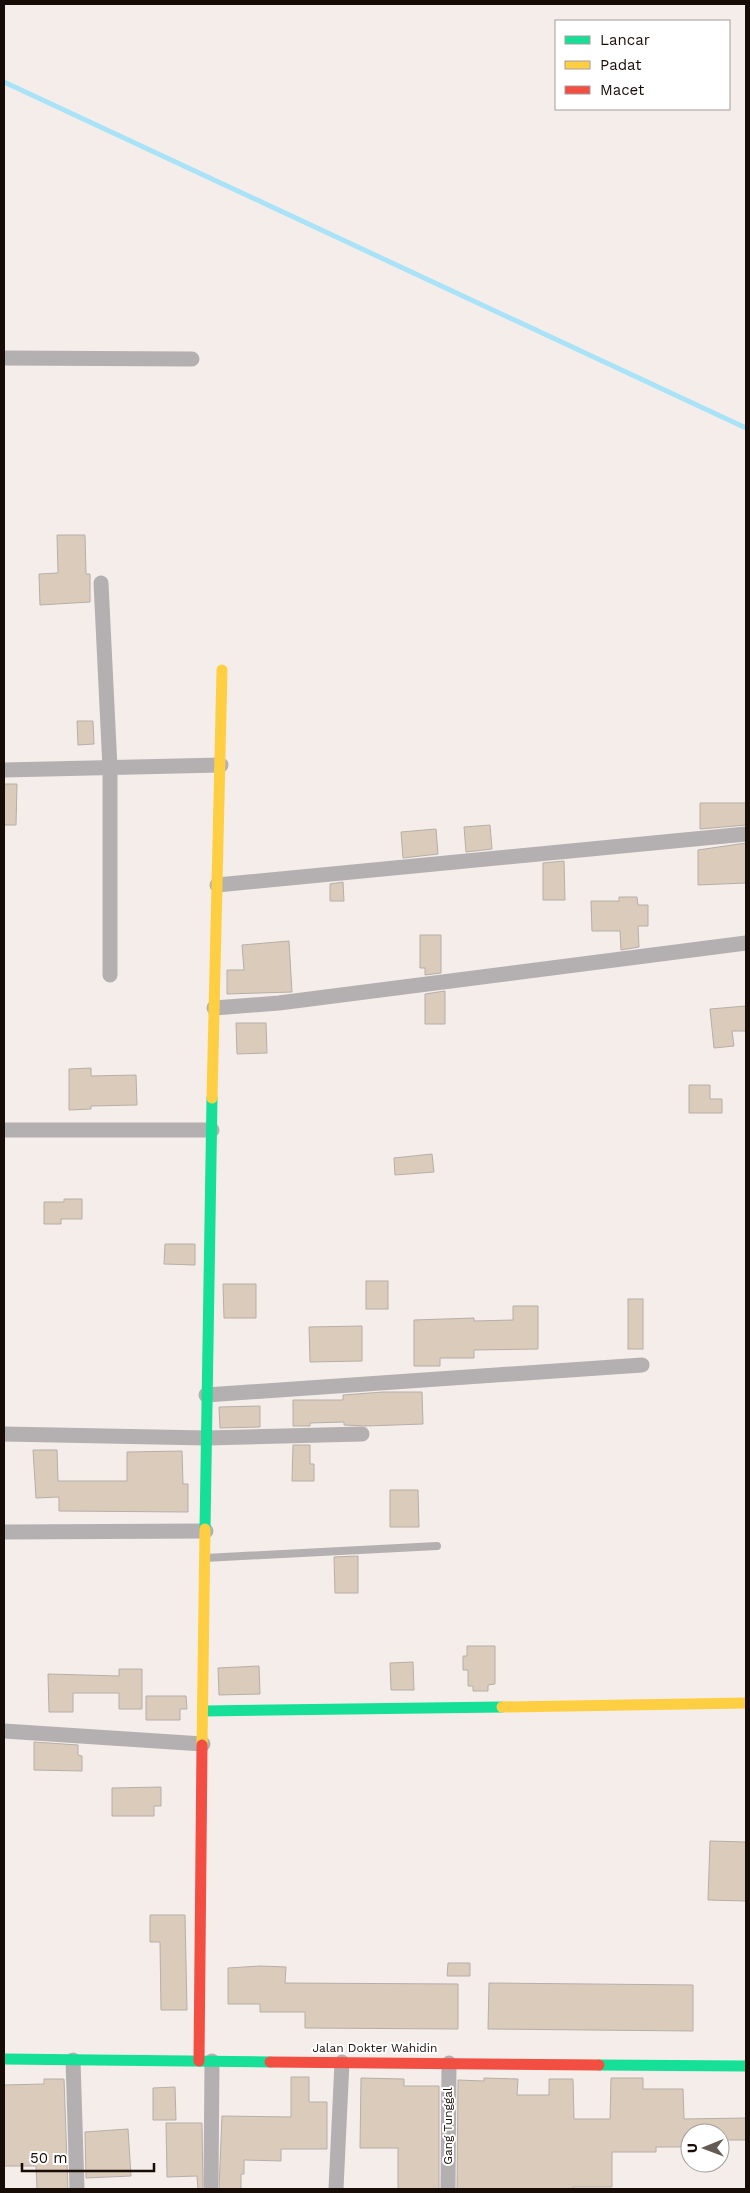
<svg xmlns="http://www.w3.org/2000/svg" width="750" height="2193" viewBox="0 0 750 2193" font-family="'Work Sans',sans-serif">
<rect width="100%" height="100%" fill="#f5ede9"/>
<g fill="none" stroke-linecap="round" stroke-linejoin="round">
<polyline stroke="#a9e3f7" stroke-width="5" points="4,82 746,428"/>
</g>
<g fill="#dbcbbb" stroke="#b6afa8">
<polygon points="57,535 85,535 86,574 90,574 90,602 40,605 39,574 58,573"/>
<polygon points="77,721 93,721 94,744 78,745"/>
<polygon points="4,784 17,784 16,825 4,825"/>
<polygon points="700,803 746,803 746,825 700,829"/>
<polygon points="490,825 492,849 466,852 464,827"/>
<polygon points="436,829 438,854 403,858 401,832"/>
<polygon points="746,843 746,883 698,885 698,850"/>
<polygon points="564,861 565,900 543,900 543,863"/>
<polygon points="343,882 344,901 330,901 330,884"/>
<polygon points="619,897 637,897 638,905 648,905 648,926 638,926 639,947 621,950 620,931 592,931 591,901 619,901"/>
<polygon points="420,935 441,935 441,973 425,975 425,968 420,968"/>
<polygon points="289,941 292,992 227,994 227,970 244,970 242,945"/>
<polygon points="445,991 445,1024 425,1024 425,994"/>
<polygon points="746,1006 746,1031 732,1031 734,1046 714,1048 710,1009"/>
<polygon points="236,1023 266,1023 267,1053 237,1054"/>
<polygon points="91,1068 91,1076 136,1075 137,1105 91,1106 91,1109 69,1110 69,1069"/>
<polygon points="689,1085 710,1085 710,1099 722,1099 722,1113 689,1113"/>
<polygon points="432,1154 434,1172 395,1175 394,1158"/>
<polygon points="64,1199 82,1199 82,1219 61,1219 61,1224 44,1224 44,1202 64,1202"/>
<polygon points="165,1244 195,1244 195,1265 164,1264"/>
<rect x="366" y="1281" width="22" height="28"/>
<polygon points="223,1284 256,1284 256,1318 224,1318"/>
<rect x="628" y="1299" width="15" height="50"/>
<polygon points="513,1306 538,1306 538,1349 474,1350 474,1358 440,1358 440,1366 414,1366 414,1320 474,1318 474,1321 513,1320"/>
<polygon points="362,1326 362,1361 310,1362 309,1327"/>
<polygon points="383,1392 422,1392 423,1424 366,1426 344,1425 344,1422 310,1423 310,1426 293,1426 293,1400 343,1400 343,1395"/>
<polygon points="260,1406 260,1427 220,1428 219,1407"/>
<polygon points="293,1445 310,1445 310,1464 314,1464 314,1481 292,1481"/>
<polygon points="33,1450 57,1450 58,1481 127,1481 127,1452 182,1451 183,1484 188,1484 188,1512 59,1511 59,1497 36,1498"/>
<polygon points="390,1490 418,1490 419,1527 390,1527"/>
<polygon points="358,1556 358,1593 335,1593 334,1557"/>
<polygon points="467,1646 495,1646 495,1684 488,1685 488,1691 473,1691 473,1686 468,1686 468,1670 463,1670 463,1656 467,1656"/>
<polygon points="413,1662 414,1690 391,1690 390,1663"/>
<polygon points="259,1666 260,1694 219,1695 218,1668"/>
<polygon points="119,1669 142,1669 142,1709 119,1709 119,1693 73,1693 73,1712 49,1712 48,1674 119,1676"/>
<polygon points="146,1696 186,1696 187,1709 180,1709 180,1720 146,1720"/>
<polygon points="34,1742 78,1745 78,1755 82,1756 82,1771 34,1770"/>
<polygon points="161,1787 161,1806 154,1806 154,1816 112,1816 112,1788"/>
<polygon points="710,1841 746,1842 746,1901 708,1900"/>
<polygon points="150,1915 185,1915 187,2010 161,2010 160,1942 150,1942"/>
<polygon points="448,1963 470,1963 470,1976 447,1976"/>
<polygon points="260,1966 286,1967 285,1983 458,1984 458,2029 305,2028 305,2012 260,2012 260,2004 228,2004 228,1968"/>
<polygon points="489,1983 693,1985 693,2031 488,2029"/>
<polygon points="291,2077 309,2077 309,2102 327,2102 327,2149 281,2149 281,2161 244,2160 244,2174 241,2174 241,2189 219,2189 222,2116 291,2117"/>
<polygon points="361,2078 404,2079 404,2086 439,2086 439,2189 398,2189 398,2148 360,2148"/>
<polygon points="484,2078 518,2079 517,2095 549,2095 549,2079 573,2079 574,2119 610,2119 611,2078 643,2078 643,2089 683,2089 684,2119 746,2118 746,2140 720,2140 720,2133 690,2133 690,2147 656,2147 656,2152 612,2152 612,2187 573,2187 573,2189 457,2189 458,2080 484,2081"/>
<polygon points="44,2079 64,2079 68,2189 37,2189 36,2166 4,2166 4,2085 44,2084"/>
<polygon points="175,2087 176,2120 153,2120 153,2088"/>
<polygon points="166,2123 202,2123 203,2189 198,2189 197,2176 167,2177"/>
<polygon points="128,2129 131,2176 86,2178 85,2132"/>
</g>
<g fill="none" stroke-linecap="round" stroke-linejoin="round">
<polyline stroke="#b4b0b1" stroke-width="8" points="205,1558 437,1546"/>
<g stroke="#b4b0b1" stroke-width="15">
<polyline points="4,358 192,359"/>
<polyline points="101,583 110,768 110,975"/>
<polyline points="4,770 221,765"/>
<polyline points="217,885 746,834"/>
<polyline points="214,1008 279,1003 746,943"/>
<polyline points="4,1130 212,1130"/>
<polyline points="206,1395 642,1365"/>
<polyline points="4,1434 207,1438 362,1434"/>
<polyline points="4,1532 206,1531"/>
<polyline points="4,1731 203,1744"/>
<polyline points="73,2060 77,2189"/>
<polyline points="211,2185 212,2061"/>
<polyline points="336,2189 342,2062"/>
<polyline points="448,2189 449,2063"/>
</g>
<g stroke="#16e098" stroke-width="11">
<polyline points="205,1529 212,1098"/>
<polyline points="203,1711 502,1707"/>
<polyline points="4,2059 270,2062"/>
<polyline points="599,2065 746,2066"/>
</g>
<g stroke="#ffcf43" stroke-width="11">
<polyline points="212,1098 222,670"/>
<polyline points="502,1707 746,1703"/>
<polyline points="202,1745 205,1529"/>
</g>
<g stroke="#f24e42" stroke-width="11">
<polyline points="199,2061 202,1745"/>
<polyline points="270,2062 599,2065"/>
</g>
</g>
<g text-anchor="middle" stroke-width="4" stroke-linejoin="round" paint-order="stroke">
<g font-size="12" fill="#180c07" stroke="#fff">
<text x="375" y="2052">Jalan Dokter Wahidin</text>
<text transform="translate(448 2126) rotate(-90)" y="4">Gang Tunggal</text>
</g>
</g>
<rect width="750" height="2193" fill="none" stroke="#180c07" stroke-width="10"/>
<rect x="555" y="20" width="175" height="90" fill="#ffffff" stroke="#a39e9c"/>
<rect x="565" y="36" width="25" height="8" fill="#16e098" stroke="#a39e9c"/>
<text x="600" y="45" font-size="15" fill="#180c07">Lancar</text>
<rect x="565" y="61" width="25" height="8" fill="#ffcf43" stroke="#a39e9c"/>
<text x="600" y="70" font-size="15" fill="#180c07">Padat</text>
<rect x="565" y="86" width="25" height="8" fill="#f24e42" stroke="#a39e9c"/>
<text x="600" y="95" font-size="15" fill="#180c07">Macet</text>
<g transform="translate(705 2148) rotate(269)"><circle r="24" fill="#ffffff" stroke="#a39e9c"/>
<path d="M0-4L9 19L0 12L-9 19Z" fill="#655b56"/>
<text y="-8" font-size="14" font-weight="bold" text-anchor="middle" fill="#180c07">U</text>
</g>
<path d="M22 2163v8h132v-8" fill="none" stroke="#180c07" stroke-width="2.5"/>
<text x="30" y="2163" font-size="15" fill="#180c07" stroke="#ffffff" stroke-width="4" paint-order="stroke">50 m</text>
</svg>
